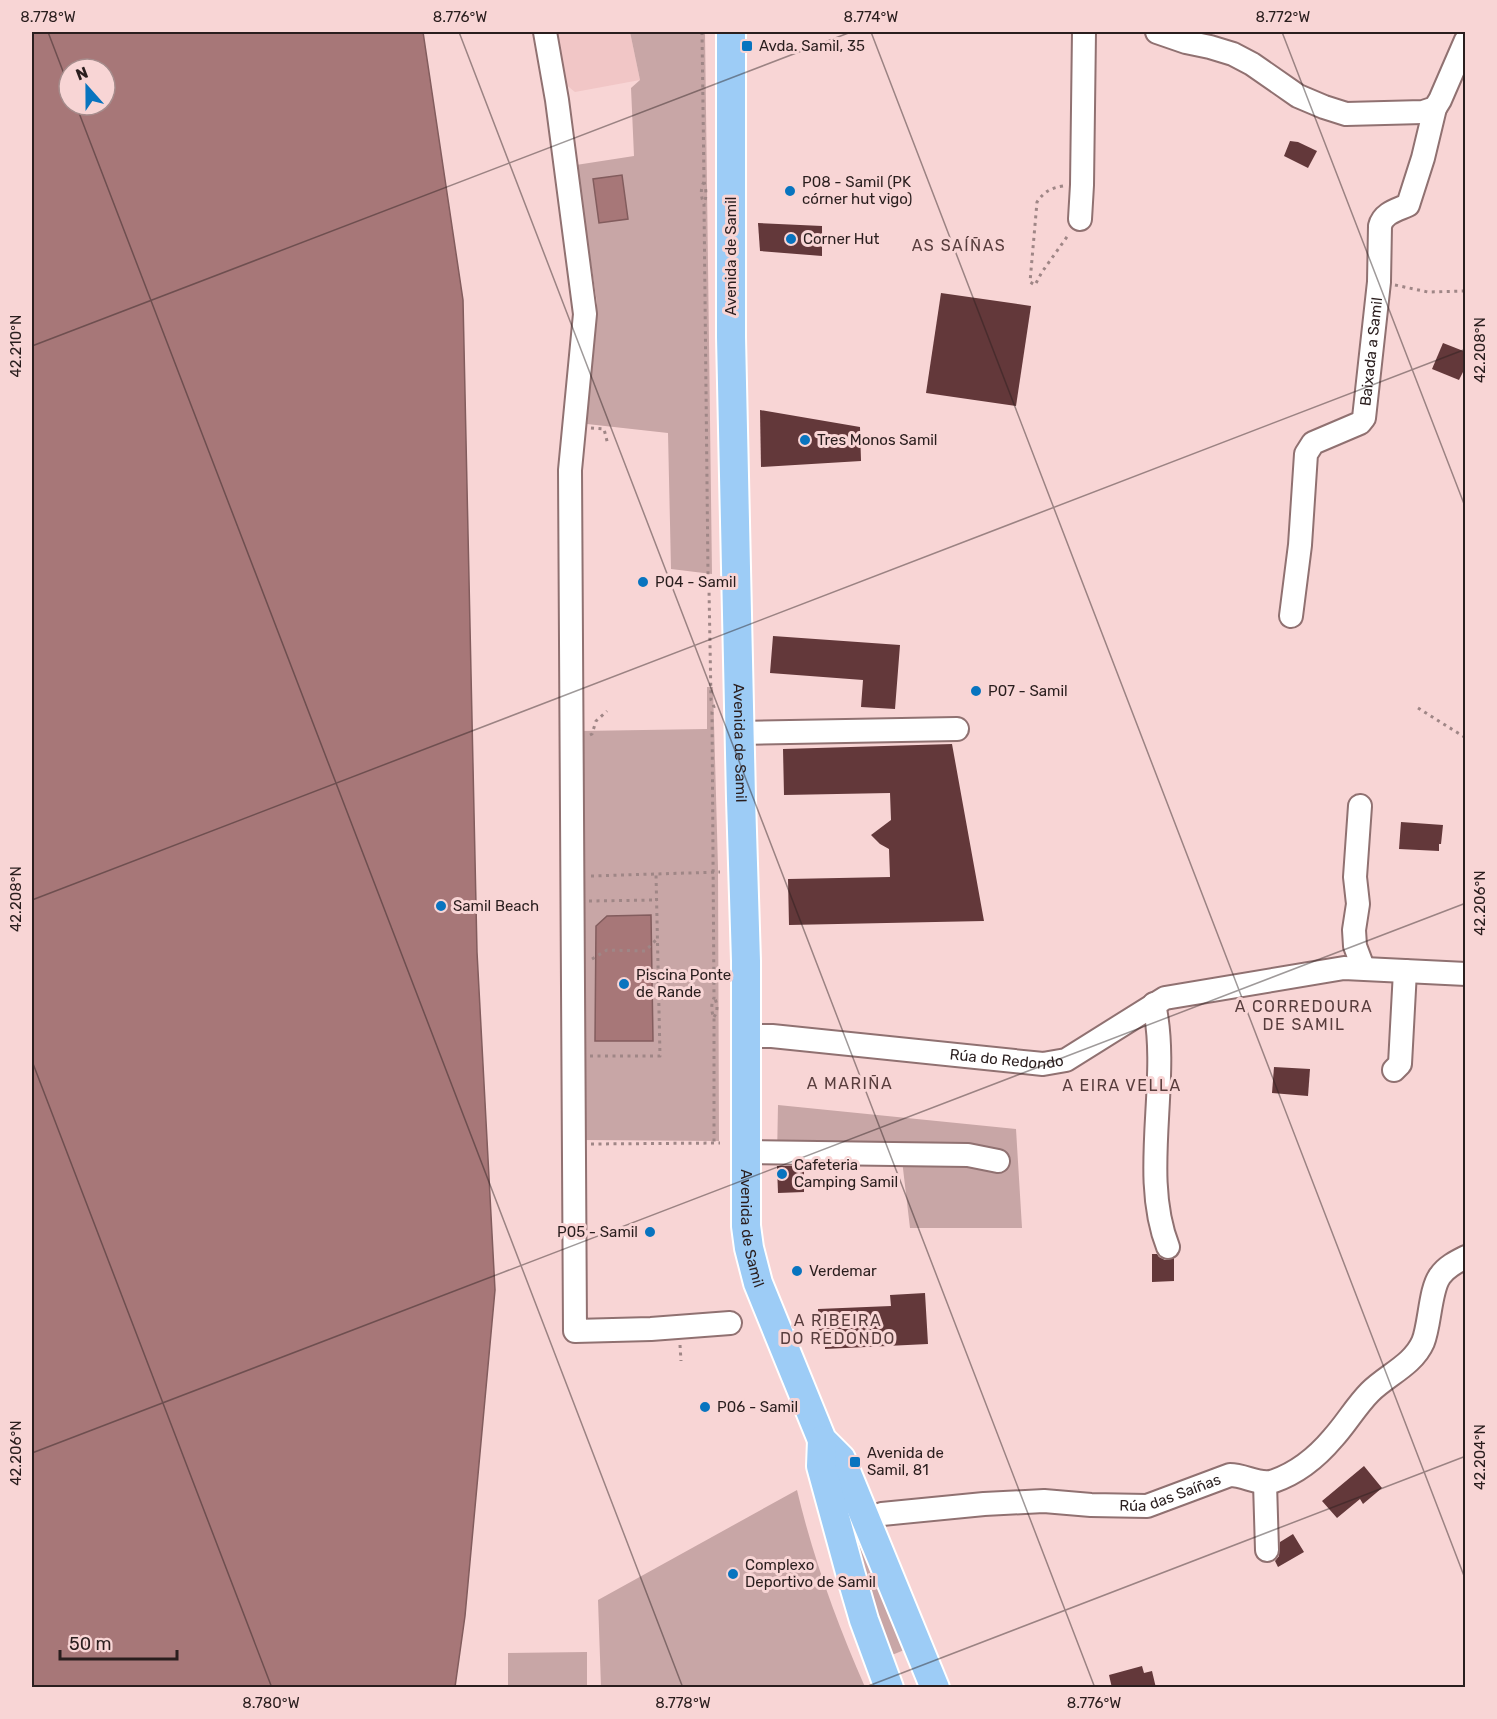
<svg xmlns="http://www.w3.org/2000/svg" width="1497" height="1719" viewBox="0 0 1497 1719" font-family="Rubik,sans-serif">
<rect width="100%" height="100%" fill="#f8d5d5"/>
<polygon fill="#f1c6c6" points="555,32 630,32 640,80 575,92 564,83"/>
<g fill="#c8a6a6">
<polygon points="630,32 705,32 712,574 671,569 668,433 587,424 597,303 576,165 634,156 631,88 640,80"/>
<polygon points="707,687 713,687 718,867 719,1141 583,1140 580,731 707,729"/>
<polygon points="778,1105 1016,1129 1022,1228 910,1228 902,1160 777,1157"/>
<path d="M797 1490C813 1558 837 1623 865 1687H601L598 1600Z"/>
<polygon points="846,1497 909,1648 892,1655 864,1578 840,1499"/>
<polygon points="587,1652 587,1687 508,1687 508,1653"/>
</g>
<g fill="#a77778" stroke="#825c5d" stroke-width="1.5" fill-rule="evenodd">
<path d="M32 32H423L463 300 477 952 495 1290 465 1616 455 1687H32ZM69 69H105V105H69Z"/>
<polygon points="622,175 628,219 599,223 593,179"/>
<polygon points="651,915 653,1041 595,1041 596,926 607,916"/>
</g>
<g fill="#63383a">
<polygon points="1290,141 1298,142 1317,151 1308,168 1284,156"/>
<polygon points="758,223 822,226 822,256 760,251"/>
<polygon points="941,293 1031,306 1016,406 926,393"/>
<polygon points="1443,343 1466,352 1466,366 1459,380 1432,369"/>
<polygon points="760,410 860,427 861,461 761,467"/>
<polygon points="773,636 900,645 895,709 861,707 863,680 770,673"/>
<polygon points="952,744 984,921 789,925 788,879 890,877 889,849 880,844 871,835 891,820 890,793 784,795 783,749"/>
<polygon points="1401,822 1443,825 1441,844 1439,844 1439,851 1399,849"/>
<polygon points="1274,1067 1310,1069 1308,1096 1272,1093"/>
<polygon points="777,1166 804,1166 804,1192 778,1193"/>
<polygon points="1152,1254 1157,1254 1159,1257 1165,1260 1174,1258 1174,1281 1152,1282"/>
<polygon points="925,1293 928,1344 825,1349 825,1334 819,1334 818,1309 891,1306 890,1295"/>
<polygon points="1364,1466 1382,1488 1363,1504 1360,1499 1337,1518 1322,1501"/>
<polygon points="1293,1534 1304,1552 1278,1567 1275,1561 1279,1556 1280,1542"/>
<polygon points="1142,1666 1144,1673 1152,1671 1156,1688 1112,1688 1109,1675"/>
</g>
<g fill="none" stroke-linecap="round" stroke-linejoin="round">
<g stroke="#907171" stroke-width="26">
<g id="minor">
<polyline points="545,32 557,100 585,314 570,470 575,1331 651,1329 730,1323"/>
<polyline points="1157,32 1186,42 1210,47 1233,54 1252,64 1298,96 1324,107 1346,114 1423,112 1435,108 1440,100 1466,40"/>
<polyline points="1080,219 1082,185 1084,32"/>
<path id="s1" d="M1291 616 1300 545 1306 454 1313 443 1360 423 1364 418 1379 282 1380 226C1383 213 1397 210 1408 205L1423 158 1435 108"/>
<polyline points="739,733 957,729"/>
<polyline points="1360,806 1355,877 1358,904 1354,930 1355,946 1361,962 1361,968"/>
<path d="M1154 1004C1171 1081 1139 1174 1168 1247"/>
<path id="s2" d="M746 1036H772L1043 1064 1066 1060 1165 998 1344 968 1466 974"/>
<polyline points="1394,1070 1400,1064 1405,971"/>
<polyline points="746,1152 968,1155 998,1161"/>
<polyline points="1265,1483 1267,1550"/>
<path id="s3" d="M866 1520 882 1514 984 1504 1044 1501 1091 1505 1147 1506 1230 1475C1245 1475 1260 1486 1274 1481 1297 1473 1317 1457 1333 1438 1346 1424 1356 1406 1370 1392 1387 1375 1413 1365 1423 1342 1430 1325 1430 1289 1440 1276 1446 1267 1456 1262 1466 1257"/>
</g>
</g>
<g stroke="#fff" stroke-width="32">
<g id="major">
<path id="s4" d="M731 32V337L741 799 746 961V1226L749 1248 758 1283 822 1440 841 1459 935 1688"/>
<polyline points="822,1440 821,1466 850,1572 864,1620 889,1688"/>
</g>
</g>
<g stroke="#9f8686" stroke-width="3" stroke-dasharray="3 4.5" stroke-linecap="butt">
<path d="M702 32 704 182C700 188 701 198 704 204L708 575 711 583 709 589 711 700 714 707 712 712 714 998C711 1003 711 1012 714 1017V1144"/>
<path d="M704 182C706 188 707 197 704 203"/>
<path d="M1063 186C1050 188 1044 192 1037 202L1030 282 1035 285 1042 272 1069 234"/>
<polyline points="1395,285 1428,292 1466,291"/>
<polyline points="591,428 604,429 608,445"/>
<polyline points="1418,708 1466,738"/>
<polyline points="590,735 592,734 596,721 607,711"/>
<polyline points="591,876 720,872"/>
<polyline points="589,901 657,900"/>
<polyline points="592,959 607,950 645,951 656,940"/>
<path d="M714 1017C718 1011 718 1003 714 998"/>
<polyline points="590,1056 660,1056 656,874"/>
<polyline points="591,1144 720,1143"/>
<polyline points="680,1345 681,1361"/>
</g>
<use href="#minor" stroke="#fff" stroke-width="22"/>
<use href="#major" stroke="#9dccf6" stroke-width="28"/>
</g>
<path fill="none" stroke="#2a1e1e" stroke-width="1.5" stroke-opacity="0.45" d="M48 32 69 87M459 32 1095 1688M871 32 1466 1581M1282 32 1466 509M76 105 683 1688M32 346 851 32M32 900 1466 349M32 1061 272 1688M32 1453 1466 903M863 1688 1466 1456"/>
<g fill="#0874bf" stroke="#f8d5d5" stroke-width="2">
<rect x="741" y="40" width="12" height="12" rx="3"/>
<circle cx="790" cy="191" r="6"/>
<circle cx="791" cy="239" r="6"/>
<circle cx="805" cy="440" r="6"/>
<circle cx="643" cy="582" r="6"/>
<circle cx="976" cy="691" r="6"/>
<circle cx="441" cy="906" r="6"/>
<circle cx="624" cy="984" r="6"/>
<circle cx="782" cy="1174" r="6"/>
<circle cx="650" cy="1232" r="6"/>
<circle cx="797" cy="1271" r="6"/>
<circle cx="705" cy="1407" r="6"/>
<rect x="849" y="1456" width="12" height="12" rx="3"/>
<circle cx="733" cy="1574" r="6"/>
</g>
<g text-anchor="middle" stroke-width="6" stroke-linejoin="round" paint-order="stroke">
<g font-size="15" fill="#2a1e1e" stroke="#f8d5d5" text-anchor="start">
<text x="759" y="51">Avda. Samil, 35</text>
<text x="802" y="187">P08 - Samil (PK<tspan x="802" dy="17">córner hut vigo)</tspan></text>
<text x="803" y="244">Corner Hut</text>
<text x="817" y="445">Tres Monos Samil</text>
<text x="655" y="587">P04 - Samil</text>
<text x="988" y="696">P07 - Samil</text>
<text x="453" y="911">Samil Beach</text>
<text x="636" y="980">Piscina Ponte<tspan x="636" dy="17">de Rande</tspan></text>
<text x="794" y="1170">Cafeteria<tspan x="794" dy="17">Camping Samil</tspan></text>
<text x="638" y="1237" text-anchor="end">P05 - Samil</text>
<text x="809" y="1276">Verdemar</text>
<text x="717" y="1412">P06 - Samil</text>
<text x="867" y="1458">Avenida de<tspan x="867" dy="17">Samil, 81</tspan></text>
<text x="745" y="1570">Complexo<tspan x="745" dy="17">Deportivo de Samil</tspan></text>
</g>
<g font-size="15" fill="#2a1e1e" stroke="#f8d5d5">
<text transform="translate(731 256) rotate(-90)" y="5">Avenida de Samil</text>
<text dy="5" stroke="none"><textPath href="#s1" startOffset="300">Baixada a Samil</textPath></text>
<text dy="5" stroke="none"><textPath href="#s4" startOffset="711">Avenida de Samil</textPath></text>
<text dy="5" stroke="none"><textPath href="#s2" startOffset="262">Rúa do Redondo</textPath></text>
<text dy="5" stroke="none"><textPath href="#s4" startOffset="1197">Avenida de Samil</textPath></text>
<text dy="5" stroke="none"><textPath href="#s3" startOffset="308">Rúa das Saíñas</textPath></text>
</g>
<g font-size="16" letter-spacing="1.5" fill="#593e3e" stroke="#f8d5d5">
<text x="959" y="251">AS SAÍÑAS</text>
<text x="1304" y="1012">A CORREDOURA<tspan x="1304" dy="18">DE SAMIL</tspan></text>
<text x="850" y="1089">A MARIÑA</text>
<text x="1122" y="1091">A EIRA VELLA</text>
<text x="838" y="1326">A RIBEIRA<tspan x="838" dy="18">DO REDONDO</tspan></text>
</g>
</g>
<rect width="1497" height="1719" fill="none" stroke="#f8d5d5" stroke-width="66"/>
<g transform="translate(87 87) rotate(339)"><circle r="28" fill="#f8d5d5" stroke="#a68c8c" stroke-width="1.5"/>
<path d="M0-4.5L10 22L0 15L-10 22Z" fill="#0874bf"/>
<text y="-9" font-size="16" font-weight="bold" text-anchor="middle" fill="#2a1e1e">N</text>
</g>
<path d="M60 1650v9h117v-9" fill="none" stroke="#2a1e1e" stroke-width="3"/>
<text x="69" y="1650" font-size="18" fill="#2a1e1e" stroke="#f8d5d5" stroke-width="4.5" paint-order="stroke">50 m</text>
<rect x="33" y="33" width="1431" height="1653" fill="none" stroke="#2a1e1e" stroke-width="2"/>
<g font-size="15" text-anchor="middle" fill="#2a1e1e">
<text x="48" y="22">8.778°W</text>
<text x="460" y="22">8.776°W</text>
<text x="871" y="22">8.774°W</text>
<text x="1283" y="22">8.772°W</text>
<text transform="translate(16 346) rotate(-90)" y="5">42.210°N</text>
<text transform="translate(1480 350) rotate(-90)" y="5">42.208°N</text>
<text transform="translate(16 899) rotate(-90)" y="5">42.208°N</text>
<text transform="translate(1480 903) rotate(-90)" y="5">42.206°N</text>
<text transform="translate(16 1453) rotate(-90)" y="5">42.206°N</text>
<text transform="translate(1480 1457) rotate(-90)" y="5">42.204°N</text>
<text x="271" y="1708">8.780°W</text>
<text x="683" y="1708">8.778°W</text>
<text x="1094" y="1708">8.776°W</text>
</g>
</svg>
